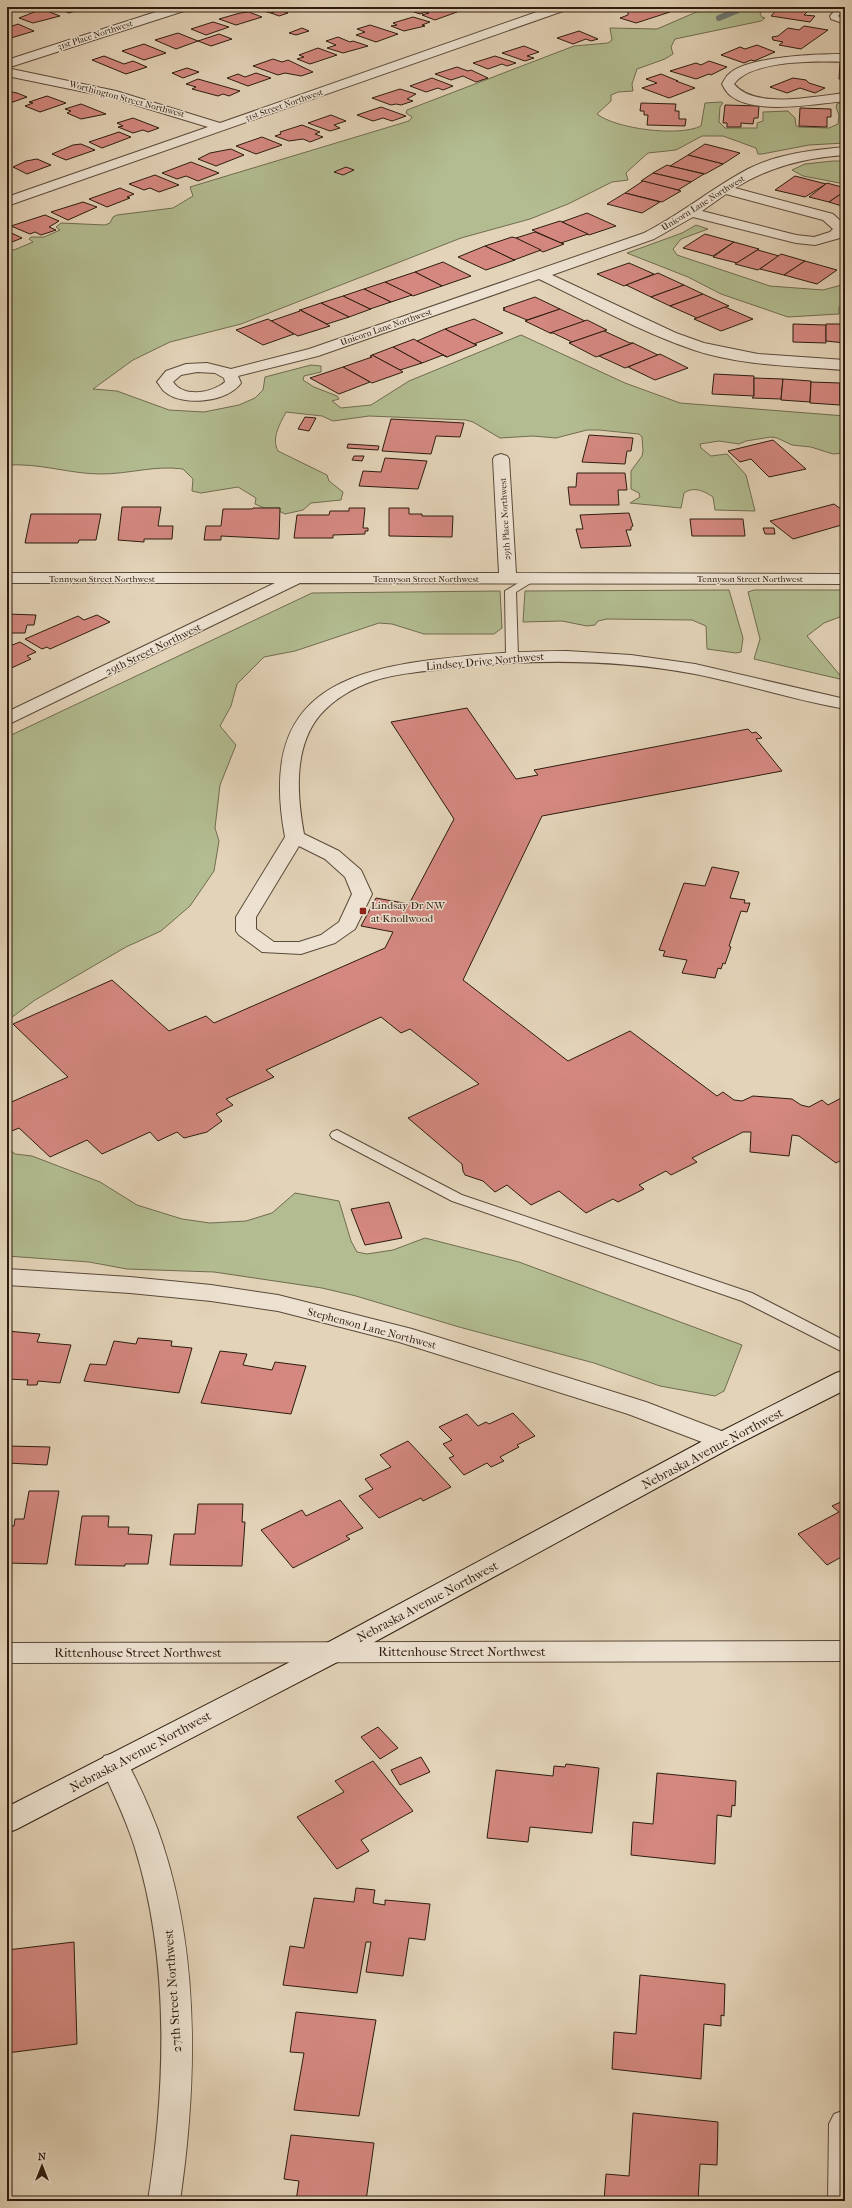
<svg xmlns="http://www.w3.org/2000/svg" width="852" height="2208" viewBox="0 0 852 2208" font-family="'IM FELL French Canon',serif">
<rect width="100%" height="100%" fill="#e3d3b8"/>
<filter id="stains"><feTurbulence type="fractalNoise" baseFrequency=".005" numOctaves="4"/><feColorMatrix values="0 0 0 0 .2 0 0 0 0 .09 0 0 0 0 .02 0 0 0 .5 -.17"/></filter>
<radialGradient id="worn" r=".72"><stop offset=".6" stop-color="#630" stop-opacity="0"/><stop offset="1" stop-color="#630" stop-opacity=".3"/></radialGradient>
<g fill="#b2bc90" stroke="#706c50">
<path d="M708 7H764L760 14 762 17 765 18 761 21 675 39 671 47 673 54 665 59 637 69 632 84 633 91 618 92 611 95V101L597 114C616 129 679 137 701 126L705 103 721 102 723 103 720 107 719 122 725 128H757V123L763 121V112L788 111 795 118 796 126 799 127 829 128 838 124 839 115 836 107 837 104 845 101V143L809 145 762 154H758L756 148 723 136H702L676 150 648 153 629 170 626 173 628 180 612 182 568 204 530 219 461 238 438 247 241 324 170 342 133 360 93 389 117 391 169 410 204 412 239 405 255 398 263 390 265 377 311 365 321 366V372L304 376 303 380 314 387 337 396 339 399 332 401 341 408 371 405 409 381 521 335 625 383 680 403 845 416V453L833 454 811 447 792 445 777 438 771 437 746 441 739 444 719 441 700 444 701 448 711 456 727 454 746 475 755 511 715 510 713 497C704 491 694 486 684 493L681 508 630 503 640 497 639 493 631 489V471L642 456 643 451 642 437 639 434 599 430H587L556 438 533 436 500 438 473 422 466 420 369 416 333 421 322 416 286 412C280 424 271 438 278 451L327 475 329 481 343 492 341 500 311 503 303 510 285 514 279 511 280 508H264L255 504 256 498 238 487 201 493 192 491 193 479 183 469C155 465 129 474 101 474 70 474 41 463 7 465V249L14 250 33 242 29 239 31 237H44L60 230 56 227 61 223 105 225 110 223 113 217 117 215 173 208 193 196 190 187 409 121 412 117 406 113 407 110 574 46 608 43 612 40 610 28 657 29Z"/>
<polygon points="833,161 845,161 845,184 803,176 792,170 805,164"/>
<polygon points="696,225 708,229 681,239 673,249 677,255 770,286 823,290 845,284 845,306 839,307 839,314 788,317 721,294 688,277 627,253 682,233"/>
<polygon points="729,590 743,638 741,652 736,653 707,649 706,626 692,620 607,619 598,621 595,625 587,626 562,621 523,622 525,591"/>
<polygon points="754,590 845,590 845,615 824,623 807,636 844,680 754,659 760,639 748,592"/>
<polygon points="500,591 502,628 494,634 424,634 392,624 379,623 295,651 264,657 237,684 231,706 220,726 236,745 220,785 215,828 219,841 214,871 190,906 161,931 126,947 35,1000 7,1021 7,737 312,593"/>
<polygon points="7,1147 15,1154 32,1156 100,1182 137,1205 182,1219 210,1223 246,1221 272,1213 295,1193 339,1201 351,1241 357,1252 367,1254 393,1250 425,1238 519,1262 742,1345 724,1391 715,1396 660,1386 594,1363 459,1327 356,1296 322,1288 214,1272 127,1269 89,1262 7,1256"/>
</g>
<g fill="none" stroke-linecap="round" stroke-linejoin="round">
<polyline stroke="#6e7875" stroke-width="6" points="719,18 736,11 735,7"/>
</g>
<g fill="#d48880" stroke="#2d1c0f">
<polygon points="53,7 87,7 69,13"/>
<polygon points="289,7 270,13 255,8 258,7"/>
<polygon points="424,7 441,7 457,12 435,20 422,15 429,13 426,12 420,14 411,11"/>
<polygon points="656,7 670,12 636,23 620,18 628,15 628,11 642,11"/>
<polygon points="779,7 798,7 797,9 809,10 804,15 815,16 810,22 771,16"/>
<polygon points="42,9 60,16 33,23 19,18"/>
<polygon points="280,10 288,13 279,16 271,13"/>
<polygon points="249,12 262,17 236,25 219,19 240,13"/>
<polygon points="413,17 430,22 422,25 425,26 404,31 391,26 397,25 393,23"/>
<polygon points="213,22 229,27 206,35 191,29"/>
<polygon points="18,24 34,31 11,38 7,36 7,28"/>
<polygon points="370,25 398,34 376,42 356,35 365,32 357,29"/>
<polygon points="804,26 828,30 801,49 779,45 783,42 773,40 772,37 778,36 788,28 799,30"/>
<polygon points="302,28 309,31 296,35 289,33"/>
<polygon points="579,31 598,39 591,41 586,39 573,44 557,38"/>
<polygon points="178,33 198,41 176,49 155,40"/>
<polygon points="219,34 232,39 211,46 198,41"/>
<polygon points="338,37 350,42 353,41 368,46 343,53 327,48 336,45 326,41"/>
<polygon points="144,44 166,53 144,60 122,51"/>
<polygon points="757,45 775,52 754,61 751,60 744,63 721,55 740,47 745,49"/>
<polygon points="524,46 539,52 527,56 534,58 525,61 502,53"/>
<polygon points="318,48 337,55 310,64 297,59 304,57 299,55"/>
<polygon points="104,56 124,64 133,61 147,67 126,74 92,60"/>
<polygon points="495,56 516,63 507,66 502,64 488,69 473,63"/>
<polygon points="273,59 282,62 288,60 313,72 301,76 285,73 278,75 253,66"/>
<polygon points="709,61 727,67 711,75 709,74 696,79 670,71 696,63 701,65"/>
<polygon points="840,63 845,63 845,80 839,79"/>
<polygon points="457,67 468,71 471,70 488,78 476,82 463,76 451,80 435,74"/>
<polygon points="187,68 199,72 183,78 172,73"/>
<polygon points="256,73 271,78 248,86 227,78 238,74 245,77"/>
<polygon points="661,74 678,81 676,81 695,88 669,98 642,88 657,83 646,79"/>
<polygon points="432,78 453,86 443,90 438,88 426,92 410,86"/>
<polygon points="793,78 806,80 809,83 825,88 815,93 800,88 787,93 770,87"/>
<polygon points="198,79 240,91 229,96 223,94 218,96 192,89 196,87 186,84"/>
<polygon points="400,89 416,94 407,99 413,101 401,105 396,104 391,105 372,98"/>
<polygon points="7,91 17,93 27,97 10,103 7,101"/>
<polygon points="47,96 66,103 40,112 25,106 33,103 29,102"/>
<polygon points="641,103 676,104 675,111 679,111 679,119 686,119 685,126 647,125 648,115 644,115 644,111 640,111"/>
<polygon points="81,104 106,114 81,119 67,113 71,111 65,109"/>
<polygon points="725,105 759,106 758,118 754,118 753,124 741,123 741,127 727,127 727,123 723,123"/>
<polygon points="381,107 406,116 392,121 383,118 373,121 357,115"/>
<polygon points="800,108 831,109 831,117 827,117 827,127 799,126"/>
<polygon points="331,115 346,121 334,125 340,128 330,131 308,123"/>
<polygon points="133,118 159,128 148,132 143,130 133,133 118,127 123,126 117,123"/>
<polygon points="302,125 320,132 315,134 323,137 310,142 303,139 289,141 275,136 281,134 280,132"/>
<polygon points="119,132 131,137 102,148 89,142"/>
<polygon points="262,137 282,145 256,154 236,146"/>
<polygon points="81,144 95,150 66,160 52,154 73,145"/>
<polygon points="705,144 740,153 723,164 688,155"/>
<polygon points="231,149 244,155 216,166 198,159 210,153"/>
<polygon points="688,155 723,164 705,174 670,166"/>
<polygon points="37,159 51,165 27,174 13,167 26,161"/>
<polygon points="191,162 219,173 198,181 186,176 177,179 162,173"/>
<polygon points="667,165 670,166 704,174 691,182 653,173"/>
<polygon points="346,167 354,170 343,175 334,172"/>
<polygon points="653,173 691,182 678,190 641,181"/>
<polygon points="155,175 179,185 159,192 150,188 144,190 129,184"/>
<polygon points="795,176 826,184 805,197 775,190"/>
<polygon points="643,181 678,190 681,191 662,202 625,193"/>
<polygon points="827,183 845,188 845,191 829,202 809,197"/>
<polygon points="120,188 134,194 127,197 130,198 107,207 89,199"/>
<polygon points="845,191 845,207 829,202"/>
<polygon points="625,193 660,202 642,213 607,204"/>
<polygon points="83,202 97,207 68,220 51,212"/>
<polygon points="587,213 616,226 589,235 562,222"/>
<polygon points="45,215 59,221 49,227 56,230 41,235 35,232 30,234 11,226"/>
<polygon points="560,221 562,222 588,234 561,243 532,230"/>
<polygon points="7,231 22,238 7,244"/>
<polygon points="535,232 561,243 564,244 543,252 516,238"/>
<polygon points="705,234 734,242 713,256 683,248"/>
<polygon points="512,237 516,238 541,250 514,260 485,246"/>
<polygon points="734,242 759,249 737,263 713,257"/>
<polygon points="485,246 514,260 515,260 486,270 458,257"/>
<polygon points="759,249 758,250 779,256 758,270 735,264"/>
<polygon points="781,254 805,261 784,275 760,269"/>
<polygon points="805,261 837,270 817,284 784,275"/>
<polygon points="443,262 471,276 442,286 415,272"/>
<polygon points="629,263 654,274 624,286 597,274"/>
<polygon points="415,272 442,286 413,296 385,282"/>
<polygon points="658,273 684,285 651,297 626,285"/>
<polygon points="385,282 412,295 391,302 364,289"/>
<polygon points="684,285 703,294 670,306 651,297"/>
<polygon points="364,289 391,302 370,309 343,296"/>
<polygon points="703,294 729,306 697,318 670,306"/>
<polygon points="343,296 370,309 371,309 349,317 321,303"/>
<polygon points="535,297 560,309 527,320 503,310 505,309 503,308"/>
<polygon points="321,303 349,317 327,324 300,310"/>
<polygon points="725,307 753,319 721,331 694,319"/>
<polygon points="560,309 585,321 550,333 525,321"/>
<polygon points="299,310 300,310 330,326 298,336 271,321 300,311"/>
<polygon points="268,319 294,334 263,345 236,330"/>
<polygon points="474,319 503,333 474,344 445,329"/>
<polygon points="587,320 607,330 569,343 572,342 553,333 550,333"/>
<polygon points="793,324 826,325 826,343 793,342"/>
<polygon points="826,324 845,324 845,343 826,341"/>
<polygon points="445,329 474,344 477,345 447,357 417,341"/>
<polygon points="604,331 630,343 633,343 596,357 569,343"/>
<polygon points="414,339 417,341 447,357 443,355 422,363 393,347"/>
<polygon points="633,343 658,355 625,368 599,356"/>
<polygon points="393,347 422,363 400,370 372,355"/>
<polygon points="660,354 688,368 655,380 628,367"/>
<polygon points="372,355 400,370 403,372 372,383 343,367 372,357 370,356"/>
<polygon points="343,367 370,382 339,394 310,378"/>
<polygon points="714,374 754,376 754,396 712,394"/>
<polygon points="754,378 783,379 781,399 752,398 754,396"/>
<polygon points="783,379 811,381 810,402 781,400"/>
<polygon points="811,382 840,383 840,405 810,403"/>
<polygon points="840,383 845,383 845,404 840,403"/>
<polygon points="305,417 316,418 309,431 298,429"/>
<polygon points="391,419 464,423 460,437 436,436 431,454 382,451"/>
<polygon points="589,435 633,438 631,451 627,451 625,464 582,462"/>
<polygon points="773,440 806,469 769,477 751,459 740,462 728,451"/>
<polygon points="348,444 379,446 378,450 347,448"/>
<polygon points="354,456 364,456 362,461 352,460"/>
<polygon points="385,458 427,461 418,489 359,486 363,471 381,472"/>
<polygon points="577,473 625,473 627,490 618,490 619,505 570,505 568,487 576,487"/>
<polygon points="834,504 845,512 845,524 793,539 770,521"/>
<polygon points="122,507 161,507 158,526 173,526 172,539 144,539 144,542 118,540"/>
<polygon points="253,508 280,508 279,539 221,536 221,540 204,540 206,526 221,526 223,509 252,509"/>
<polygon points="349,508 365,508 363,528 368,528 368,531 365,531 365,534 333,535 333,538 294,538 297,515 329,515 330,511 349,511"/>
<polygon points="389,508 409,508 409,514 422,514 422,516 453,516 452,537 389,536"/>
<polygon points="629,513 633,526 631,527 631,530 626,530 631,546 581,548 576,529 583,529 580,515"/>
<polygon points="31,514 101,514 96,540 79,540 78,543 25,543"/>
<polygon points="690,519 743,519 745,536 692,536"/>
<polygon points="763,528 774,528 775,534 765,534"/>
<polygon points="7,614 36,615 34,625 27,625 25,633 7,633"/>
<polygon points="97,615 110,622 50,649 47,647 42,649 25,639 78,616 84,620"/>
<polygon points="20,642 36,652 27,656 31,659 7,670 7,647"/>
<polygon points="467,708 516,779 538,775 534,770 748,729 752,733 756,732 762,738 756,739 782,771 542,816 463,980 568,1061 630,1031 717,1096 723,1092 734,1100 742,1101 753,1096 792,1099 801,1105 809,1107 822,1100 828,1105 845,1096 845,1158 836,1163 799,1136 792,1135 789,1156 750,1152 751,1132 743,1132 692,1158 697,1162 671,1175 666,1171 639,1185 644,1189 618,1202 613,1199 586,1213 559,1191 531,1205 507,1185 495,1192 483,1181 465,1175 463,1171 462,1164 408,1118 479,1084 410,1029 401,1033 381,1017 266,1070 274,1077 226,1099 233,1105 216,1114 222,1121 207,1132 184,1138 177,1132 158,1141 150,1132 102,1154 87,1140 50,1157 19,1128 7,1133 7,1104 68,1077 13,1024 112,980 169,1031 206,1016 214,1023 385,948 393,932 361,926 376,898 409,904 454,819 391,722"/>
<polygon points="712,867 739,872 730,898 745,900 744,903 750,903 747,912 741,911 729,946 731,947 725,964 723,963 721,969 718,968 715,978 682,973 687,960 663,956 665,951 659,950 684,883 705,886"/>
<polygon points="389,1202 402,1238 365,1245 351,1209"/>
<polygon points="7,1331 40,1334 37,1342 71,1345 60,1383 38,1381 37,1385 27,1385 28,1380 7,1379"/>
<polygon points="138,1338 172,1341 171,1346 192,1348 179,1393 84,1381 90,1364 106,1365 114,1341 136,1344"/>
<polygon points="220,1351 247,1354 243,1365 272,1370 275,1362 306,1366 291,1414 201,1403"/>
<polygon points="513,1413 535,1436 517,1445 519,1447 500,1457 504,1461 491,1467 487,1463 464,1475 449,1458 454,1456 443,1444 452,1440 439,1427 467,1414 478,1426 486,1422 489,1424"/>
<polygon points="408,1441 451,1487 423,1501 421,1498 379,1518 359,1496 373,1489 365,1479 391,1467 380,1455"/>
<polygon points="8,1446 50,1447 47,1465 7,1463"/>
<polygon points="29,1491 59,1491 47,1564 7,1563 7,1526 14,1526 15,1519 24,1519"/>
<polygon points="340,1500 363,1528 346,1536 350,1539 293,1568 261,1530 302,1510 306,1516"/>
<polygon points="845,1500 845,1555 827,1565 798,1534 839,1512 832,1506"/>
<polygon points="198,1504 243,1504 242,1522 245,1522 242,1566 170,1565 174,1534 195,1534"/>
<polygon points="82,1516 109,1516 108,1527 129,1527 128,1534 152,1535 148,1564 125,1564 125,1566 75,1565"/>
<polygon points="378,1727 398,1748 380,1759 361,1737"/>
<polygon points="421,1757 430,1772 400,1785 391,1770"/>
<polygon points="373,1761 413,1811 361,1840 369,1851 337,1869 297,1817 344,1792 335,1781"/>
<polygon points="566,1764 599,1768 592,1833 530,1827 528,1842 487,1838 496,1770 553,1776 554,1766 565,1767"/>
<polygon points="657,1773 736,1781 735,1806 732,1805 731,1817 717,1815 715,1864 631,1855 633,1822 653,1824"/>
<polygon points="356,1888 375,1890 373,1903 385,1905 385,1900 430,1904 425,1940 409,1938 403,1976 366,1972 371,1942 366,1942 357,1993 283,1985 290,1946 304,1948 314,1898 354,1902"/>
<polygon points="74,1942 77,2044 7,2053 7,1950"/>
<polygon points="640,1975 725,1984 724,2016 721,2015 721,2026 704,2024 701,2079 612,2069 614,2032 636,2034"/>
<polygon points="296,2012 376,2020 359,2116 294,2110 304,2053 290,2052"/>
<polygon points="633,2113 718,2122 717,2165 700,2164 698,2201 604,2201 606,2174 629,2176"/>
<polygon points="291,2135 374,2143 366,2201 296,2201 299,2181 284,2179"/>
</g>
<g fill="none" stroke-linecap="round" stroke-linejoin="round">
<g stroke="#5a4a39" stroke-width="2">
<g id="lane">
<polygon points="836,9 845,9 845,13 841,13 838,16 845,20 845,24 831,19 830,16"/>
<polygon points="530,576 535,579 534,581 516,592 518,657 512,660 506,657 505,591"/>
<polygon points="337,1130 462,1195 752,1293 845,1341 845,1353 742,1301 452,1201 332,1138 330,1135 332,1132"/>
</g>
</g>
<g stroke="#5a4a39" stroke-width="2">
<g id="street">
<polygon points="171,7 189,7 187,10 7,68 7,60"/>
<polygon points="551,7 568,7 566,10 7,206 7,197 208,127 109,97 7,76 7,68 116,91 220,123"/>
<path d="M845 54V62C818 61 751 60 734 84 755 110 815 96 845 93V101C816 104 755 115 731 96 728 94 724 88 722 84 724 81 726 76 729 74 748 56 819 54 845 54Z"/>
<path d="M845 147V155C804 158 769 167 735 188L833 214 845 225V233L840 238 815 245 796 243 693 217 654 239 552 275 676 333 704 343 758 354 845 360V370C795 366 742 366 694 350 641 332 589 303 539 279L318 356 238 376 241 383C228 402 183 407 165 392 162 390 160 385 157 382L166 371 186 364 207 363 231 369 309 349 644 233C680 215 712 188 748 169 777 154 812 150 845 147ZM726 194 823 220 833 229 830 232 814 237 796 235 702 211ZM197 372 215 373 224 378 225 382C212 393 184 398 173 382L181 375Z"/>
<polygon points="501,454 507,456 509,459 516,573 845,574 845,584 300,583 7,725 7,712 275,583 7,583 7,573 499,573 493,459 495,456"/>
<path d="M567 651 631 655 695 664 845 699V709C794 700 746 684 695 674 615 659 533 659 452 668 426 671 398 673 373 681 353 688 334 699 320 715 293 747 297 796 304 834L339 851 361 870 372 894 355 929 335 943 301 954 262 952 239 935 236 931V917L285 837C262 714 318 674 431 660 477 654 522 651 567 651ZM299 846 325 859 345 877 352 894 339 922 321 935 299 942H274L256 929V917Z"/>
<polygon points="7,1269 130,1277 211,1285 278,1295 412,1329 646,1402 732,1435 736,1441 732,1447 723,1450 628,1414 399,1342 278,1311 211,1301 130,1293 7,1285"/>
<polygon points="845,1641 845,1661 7,1663 7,1643"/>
<path d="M114 1753 124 1756C139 1784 153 1814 163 1845 200 1959 197 2084 180 2201H148C166 2084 170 1959 134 1845 125 1817 112 1791 100 1764L104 1756Z"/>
<polygon points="845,2110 845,2201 828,2201 829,2124 834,2114"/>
</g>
</g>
<g stroke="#2d1c0f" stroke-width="2">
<polygon id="secondary" points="845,1370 845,1390 732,1447 345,1658 17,1829 7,1833 7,1807 325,1644 714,1435 836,1373"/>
</g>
<use href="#lane" fill="#ede2d1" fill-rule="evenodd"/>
<use href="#street" fill="#ede2d1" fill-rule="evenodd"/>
<use href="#secondary" fill="#ede2d1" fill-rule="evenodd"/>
</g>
<rect fill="#8f2418" stroke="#ede2d1" stroke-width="1.5" x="359" y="907" width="8" height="8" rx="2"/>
<g text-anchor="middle" stroke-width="3" stroke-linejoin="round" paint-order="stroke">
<g font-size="9" fill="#2d1c0f" stroke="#ede2d1">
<text transform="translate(95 35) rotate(-18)" y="3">31st Place Northwest</text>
<text transform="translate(127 99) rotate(15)" y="3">Worthington Street Northwest</text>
<text transform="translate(284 105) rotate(-19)" y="3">31st Street Northwest</text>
<text transform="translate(703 203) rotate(-32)" y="3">Unicorn Lane Northwest</text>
<text transform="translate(386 327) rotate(-19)" y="3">Unicorn Lane Northwest</text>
<text transform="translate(505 519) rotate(-93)" y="3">29th Place Northwest</text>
<text x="102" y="582">Tennyson Street Northwest</text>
<text x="426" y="582">Tennyson Street Northwest</text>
<text x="750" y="582">Tennyson Street Northwest</text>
</g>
<g font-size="11" fill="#2d1c0f" stroke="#ede2d1">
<text transform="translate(153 649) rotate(-26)" y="4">29th Street Northwest</text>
<text transform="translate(485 661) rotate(-5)" y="4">Lindsey Drive Northwest</text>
<text transform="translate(372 1328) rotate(15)" y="4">Stephenson Lane Northwest</text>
</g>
<g font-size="11" fill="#2d1c0f" stroke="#ede2d1" text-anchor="start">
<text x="371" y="909">Lindsay Dr NW<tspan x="371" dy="13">at Knollwood</tspan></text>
</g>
<g font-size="13" fill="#2d1c0f" stroke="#ede2d1">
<text transform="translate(712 1448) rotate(-28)" y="5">Nebraska Avenue Northwest</text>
<text transform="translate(427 1601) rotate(-28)" y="5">Nebraska Avenue Northwest</text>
<text x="462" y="1656">Rittenhouse Street Northwest</text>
<text x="138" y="1657">Rittenhouse Street Northwest</text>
<text transform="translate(140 1751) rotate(-28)" y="5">Nebraska Avenue Northwest</text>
<text transform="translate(172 1991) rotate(-94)" y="5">27th Street Northwest</text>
</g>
</g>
<rect width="852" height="2208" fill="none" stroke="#e3d3b8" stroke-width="24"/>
<rect x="8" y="8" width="836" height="2192" fill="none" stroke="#2d1c0f" stroke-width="2"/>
<rect x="12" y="12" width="828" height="2184" fill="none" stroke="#2d1c0f"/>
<g transform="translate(42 2166)" stroke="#ede2d1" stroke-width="3" paint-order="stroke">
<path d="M0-3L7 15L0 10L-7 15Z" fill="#2d1c0f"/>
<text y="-6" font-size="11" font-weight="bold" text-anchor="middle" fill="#2d1c0f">N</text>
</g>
<rect width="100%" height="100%" filter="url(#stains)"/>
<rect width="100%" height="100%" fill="url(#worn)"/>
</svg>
